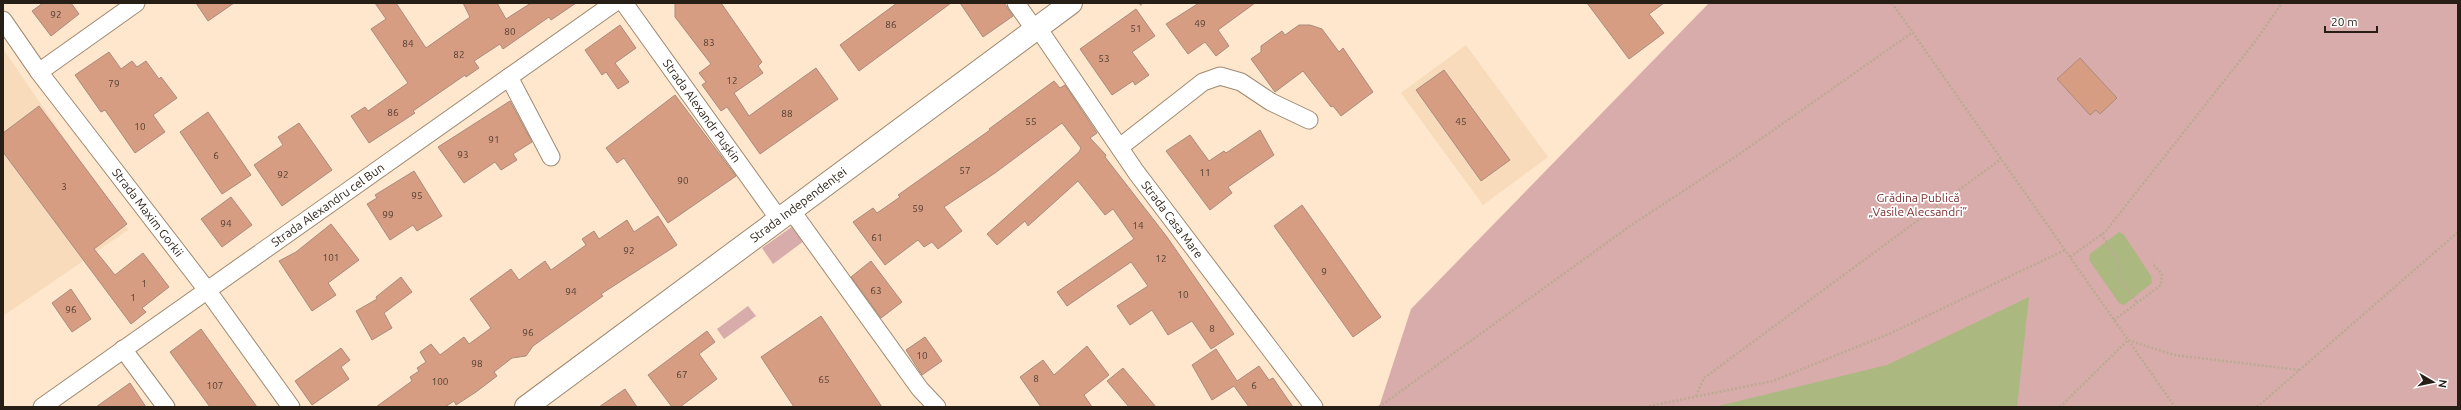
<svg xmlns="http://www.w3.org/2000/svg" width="2461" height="410" viewBox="0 0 2461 410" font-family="Ubuntu,sans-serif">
<rect width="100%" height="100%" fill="#fee7cc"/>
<g fill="#f7dbbb">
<polygon points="1466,45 1548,157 1483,205 1401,93"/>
<polygon points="3,49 128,230 3,316"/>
</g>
<g fill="#d8acaa">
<polygon points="1709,3 2458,3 2458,407 1379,407 1411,309"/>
<polygon points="793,226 804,241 773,264 762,248"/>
<polygon points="748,306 756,316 724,339 717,329"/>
</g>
<g fill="#abb981">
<polygon points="2119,232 2124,235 2151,276 2152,283 2124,305 2119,303 2089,260 2090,254"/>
<polygon points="2029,297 2017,407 1714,407 1887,365"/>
</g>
<g fill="#d69d83" stroke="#aa8b7d">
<polygon points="43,3 71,3 79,14 51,36 32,11"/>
<polygon points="196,3 234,3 208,21"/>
<polygon points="375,3 396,3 426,48 470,17 463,3 497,3 506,19 531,3 576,3 551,20 549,17 503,49 500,44 474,61 479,68 466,77 465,75 413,111 415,113 369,143 351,116 365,107 368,111 408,83 371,29 386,19"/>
<polygon points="675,3 721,3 762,62 758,66 763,73 734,93 749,116 816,68 838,99 760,154 727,107 721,111 702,85 706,82 699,73 711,64 675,17"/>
<polygon points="897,3 951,3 859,71 840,45"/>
<polygon points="960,3 1004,3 1013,16 983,37"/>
<polygon points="1199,3 1255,3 1218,30 1229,46 1216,56 1205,42 1188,54 1166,24"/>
<polygon points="1587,3 1664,3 1649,14 1664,33 1629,59"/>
<polygon points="1136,9 1155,36 1132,52 1149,75 1135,85 1133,81 1112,95 1080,49"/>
<polygon points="620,25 636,48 615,63 629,82 618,89 606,72 602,75 585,50"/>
<polygon points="1299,25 1310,25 1322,29 1339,52 1343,48 1373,92 1341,116 1333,106 1331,107 1303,71 1275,92 1251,59 1261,52 1261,46 1282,31 1285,35"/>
<polygon points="109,52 121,69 132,61 137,67 146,61 159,79 161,77 177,98 153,115 165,132 135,153 105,110 101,112 75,75"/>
<polygon points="2080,58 2117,98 2100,114 2096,110 2090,115 2057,79"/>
<polygon points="1444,70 1510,160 1481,181 1416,90"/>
<polygon points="1054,81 1060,88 1065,85 1097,133 1090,138 1106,155 1105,157 1167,237 1234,334 1211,349 1192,321 1168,335 1152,310 1130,325 1117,306 1148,286 1131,262 1067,306 1057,292 1134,239 1113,209 1105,215 1078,181 1028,226 1025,221 997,245 987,234 1079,152 1081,148 1062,123 995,173 944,207 962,231 938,249 932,242 924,247 918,240 885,265 853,222 873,208 877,213 900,197 898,195 990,130 989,129"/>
<polygon points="675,95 736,176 668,223 624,158 617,163 606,148"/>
<polygon points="510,101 532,142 513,154 517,160 501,170 495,162 464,183 438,147"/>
<polygon points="39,106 127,224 94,249 115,275 143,253 169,287 142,308 146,312 131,324 3,152 3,133"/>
<polygon points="208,112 251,175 222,194 180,132"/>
<polygon points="299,123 332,170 282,206 254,165 283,145 278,137"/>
<polygon points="1260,130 1274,155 1228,187 1232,193 1210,210 1166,151 1190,135 1209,161 1224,151 1226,153"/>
<polygon points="414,171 442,216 417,231 413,225 390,240 367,204 377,198 375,195"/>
<polygon points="231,197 252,225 222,247 201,219"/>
<polygon points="1302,205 1381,317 1353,337 1274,226"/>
<polygon points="658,216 677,245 601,294 603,296 533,346 526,356 512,358 494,372 497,376 476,392 456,405 454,401 445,407 376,407 412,381 410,377 419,371 417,368 426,362 420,352 431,344 440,355 464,337 469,344 491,328 470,299 511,269 519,280 545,261 551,270 586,245 582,239 594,231 599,239 627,220 634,232"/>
<polygon points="331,224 359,260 328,283 336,295 312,311 279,261 296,252"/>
<polygon points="871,261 902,302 881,318 851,277"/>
<polygon points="401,277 412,292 384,313 392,328 372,340 356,311 377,299 376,297"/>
<polygon points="71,289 91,319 72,332 52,303"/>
<polygon points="821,316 882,407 794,407 761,357"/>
<polygon points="201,329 257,407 210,407 170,352"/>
<polygon points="707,331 715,342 699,354 717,379 680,407 672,407 648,375"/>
<polygon points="925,337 942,361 922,375 906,350"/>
<polygon points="1087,346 1109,375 1084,395 1092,407 1041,407 1020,377 1043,360 1054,375"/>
<polygon points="341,348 350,360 341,367 349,379 312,405 295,381"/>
<polygon points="1216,349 1237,381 1259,366 1269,380 1273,378 1293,407 1249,407 1234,386 1212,400 1192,365"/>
<polygon points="1123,368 1156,407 1129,407 1107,381"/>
<polygon points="130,383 146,407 96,407"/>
<polygon points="625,389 637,407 599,407"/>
</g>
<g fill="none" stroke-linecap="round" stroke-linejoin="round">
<g stroke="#9f8a72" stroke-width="19">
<g id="minor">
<path id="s1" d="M624 3 779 219"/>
<polyline points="1016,3 1035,30"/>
<path id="s2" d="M3 20 39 72 207 290 291 407"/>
<path id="s3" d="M1038 28 1136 172 1314 407"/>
<polyline points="39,72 136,3"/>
<polyline points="509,77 551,157"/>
<polyline points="1120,147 1203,82 1220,76 1241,82 1271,102 1309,120"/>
<polyline points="791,210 920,389 937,407"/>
<polyline points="123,349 166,407"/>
<path id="s4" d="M42 407 614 3"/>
</g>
</g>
<g stroke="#9f8a72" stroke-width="24">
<g id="major">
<path id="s5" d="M526 407 1071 3"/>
</g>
</g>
<g stroke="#bcaa94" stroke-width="2.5" stroke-dasharray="2 2" stroke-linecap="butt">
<polyline points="1892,3 2175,407"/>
<polyline points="1140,5 1142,3"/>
<polyline points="2101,234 2117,257 2121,281 2137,303"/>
<polyline points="2070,257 2105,232 2254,43 2282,3"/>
<polyline points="2114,320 2161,285 2162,274 2152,263"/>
<polyline points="1696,396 1704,378 2001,159"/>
<polyline points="1379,407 1630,226 1738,155 1913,32"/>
<polyline points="1645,407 1773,381 1889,334 2065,250"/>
<polyline points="2060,407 2128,340 2174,355 2300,370"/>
<polyline points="2257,407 2458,232"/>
</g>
<use href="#minor" stroke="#fff" stroke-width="17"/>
<use href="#major" stroke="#fff" stroke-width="22"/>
</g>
<g text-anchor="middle" stroke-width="3.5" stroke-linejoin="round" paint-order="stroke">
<g font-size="10" fill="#533e30">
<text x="56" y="18">92</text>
<text x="1200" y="27">49</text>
<text x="891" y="28">86</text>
<text x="1136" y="32">51</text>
<text x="510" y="35">80</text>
<text x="709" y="46">83</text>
<text x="408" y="47">84</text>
<text x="459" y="58">82</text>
<text x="1104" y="62">53</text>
<text x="732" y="84">12</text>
<text x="114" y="87">79</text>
<text x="393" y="116">86</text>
<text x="787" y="117">88</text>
<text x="1031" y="125">55</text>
<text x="1461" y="125">45</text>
<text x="140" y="130">10</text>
<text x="494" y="143">91</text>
<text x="463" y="158">93</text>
<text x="216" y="159">6</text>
<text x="965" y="174">57</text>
<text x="1205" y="176">11</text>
<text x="283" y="178">92</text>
<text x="683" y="184">90</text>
<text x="64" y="190">3</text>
<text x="417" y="199">95</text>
<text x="918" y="212">59</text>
<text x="388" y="218">99</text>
<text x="226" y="227">94</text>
<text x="1138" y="229">14</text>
<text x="877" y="241">61</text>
<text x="629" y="254">92</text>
<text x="331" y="261">101</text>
<text x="1161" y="262">12</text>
<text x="1324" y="275">9</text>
<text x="144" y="287">1</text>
<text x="876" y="294">63</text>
<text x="571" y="295">94</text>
<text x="1183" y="298">10</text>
<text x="133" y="301">1</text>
<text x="71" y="313">96</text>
<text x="1212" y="332">8</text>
<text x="528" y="336">96</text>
<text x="922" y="359">10</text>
<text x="477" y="367">98</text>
<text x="682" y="378">67</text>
<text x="1036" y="382">8</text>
<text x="824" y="383">65</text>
<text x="440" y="385">100</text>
<text x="215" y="389">107</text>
<text x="1254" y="389">6</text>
</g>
<g font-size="12" fill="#271f15" stroke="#fff">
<text dy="4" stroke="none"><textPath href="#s1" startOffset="133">Strada Alexandr Pușkin</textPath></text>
<text dy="4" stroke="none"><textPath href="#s4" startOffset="350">Strada Alexandru cel Bun</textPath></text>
<text dy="4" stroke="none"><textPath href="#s5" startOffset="339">Strada Independenței</textPath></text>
<text dy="4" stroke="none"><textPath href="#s2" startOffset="241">Strada Maxim Gorkii</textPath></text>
<text dy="4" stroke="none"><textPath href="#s3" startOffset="234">Strada Casa Mare</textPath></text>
</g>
<g font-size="12" fill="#7a2d2f" stroke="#fff">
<text x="1918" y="202">Grădina Publică<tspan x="1918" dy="14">„Vasile Alecsandri”</tspan></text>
</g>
</g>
<rect width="2461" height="410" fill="none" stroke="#271f15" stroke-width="8"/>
<g transform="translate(2433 382) rotate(99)" stroke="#ffffff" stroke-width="3" paint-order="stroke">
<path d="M0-3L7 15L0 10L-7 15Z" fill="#271f15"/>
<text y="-6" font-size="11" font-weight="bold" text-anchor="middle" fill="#271f15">N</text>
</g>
<path d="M2325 26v6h52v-6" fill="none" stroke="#271f15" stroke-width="2"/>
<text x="2331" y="26" font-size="12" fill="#271f15" stroke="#ffffff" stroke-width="3" paint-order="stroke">20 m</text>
</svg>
